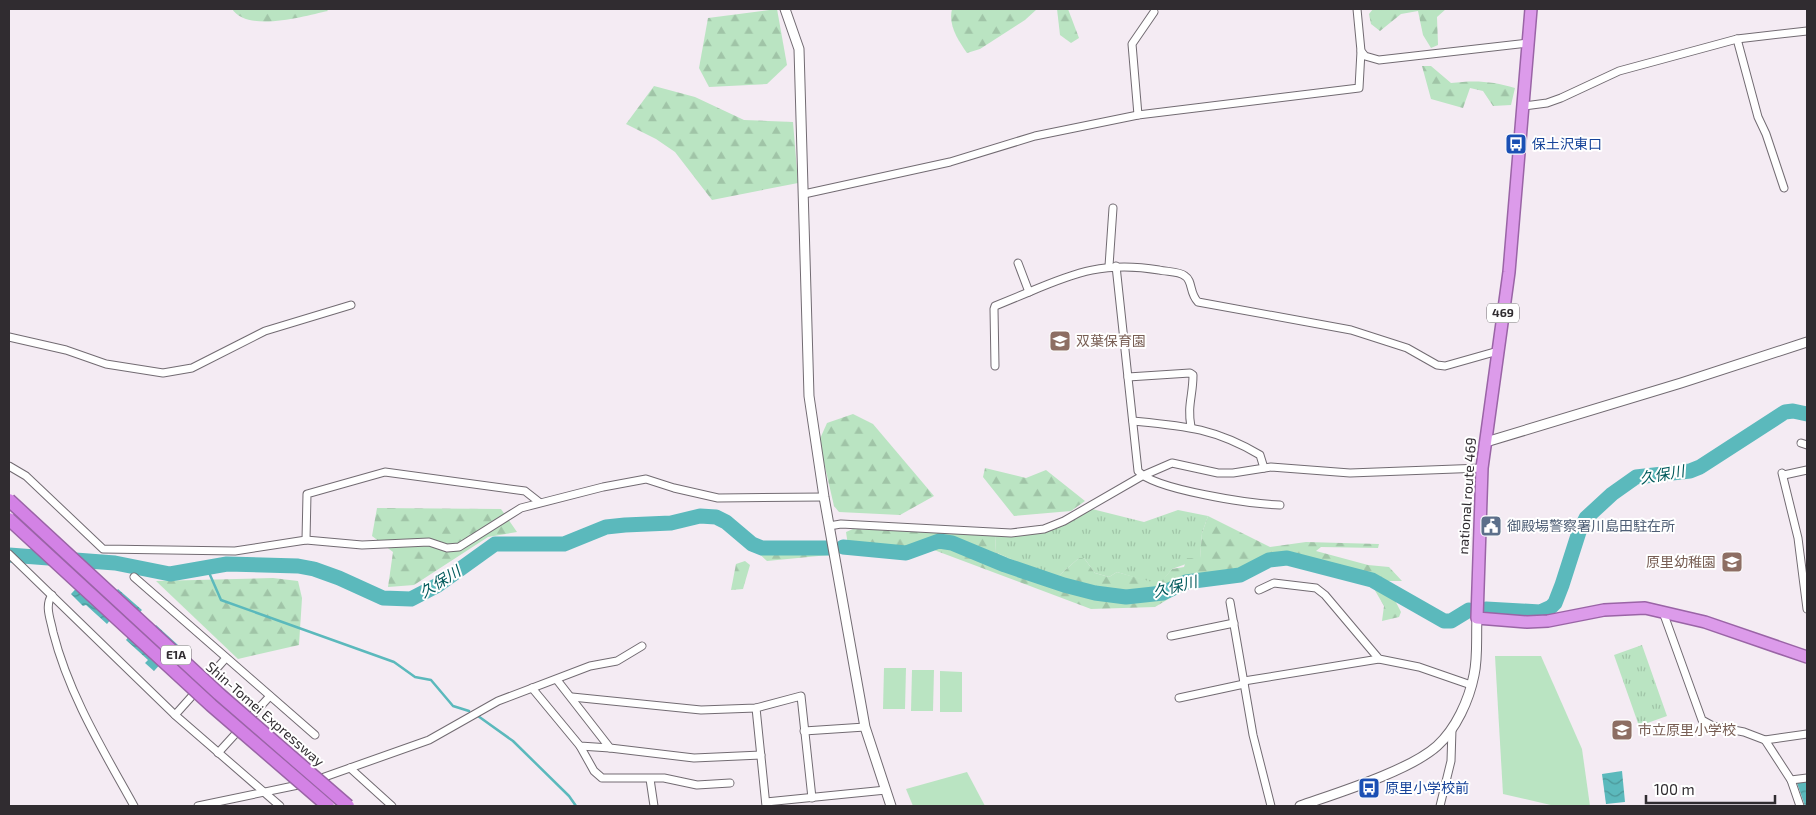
<svg xmlns="http://www.w3.org/2000/svg" width="1816" height="815" viewBox="0 0 1816 815" font-family="'Exo 2','Noto Sans JP',sans-serif">
<defs>
<pattern id="grass-tufts" width="24" height="20" patternUnits="userSpaceOnUse" patternTransform="scale(1.25)"><rect width="24" height="20" fill="#bae4c2"/><path d="M3 7l-1-3M5 7V3M7 7l1-3M15 17l-1-3M17 17v-4M19 17l1-3" fill="none" stroke="#a0c4a7"/></pattern>
<pattern id="forest-firs" width="22" height="20" patternUnits="userSpaceOnUse" patternTransform="scale(1.25)"><rect width="22" height="20" fill="#bae4c2"/><path d="M5 1l3.5 6h-7zM16 11l3.5 6h-7z" fill="#a0c4a7"/></pattern>
<pattern id="water-waves" width="16" height="10" patternUnits="userSpaceOnUse" patternTransform="scale(1.25)"><rect width="16" height="10" fill="#5bb9bc"/><path d="M0 5q4-4 8 0t8 0" fill="none" stroke="#4c9799"/></pattern>
</defs>
<rect width="100%" height="100%" fill="#f4ebf3"/>
<g fill="url(#grass-tufts)">
<path d="M1092 509 1144 522 1178 510 1208 516 1202 533 1200 559 1172 569 1159 585 1117 572 1109 577 1095 573 1084 558H1079L1055 579 995 552 996 535C1032 540 1062 526 1092 509Z"/>
<polygon points="1642,645 1667,716 1639,726 1614,655"/>
</g>
<g fill="url(#forest-firs)">
<path d="M232 9H326L328 11C304 16 248 33 232 9Z"/>
<polygon points="777,9 787,65 767,84 709,87 699,68 708,18"/>
<path d="M952 9H1037L1025 20 980 49 967 53C958 40 948 25 952 9Z"/>
<polygon points="1057,9 1068,9 1079,38 1071,43 1060,35"/>
<polygon points="1373,9 1446,9 1437,17 1438,45 1431,48 1423,35 1418,11 1401,14 1380,31 1371,24 1369,14"/>
<path d="M1422 66H1431L1451 83C1474 80 1493 81 1515 88L1511 105 1493 106 1483 91 1470 88 1463 108 1431 99Z"/>
<polygon points="654,86 695,97 744,120 793,122 798,183 712,200 675,152 656,139 626,124"/>
<polygon points="853,414 873,424 934,496 900,515 839,512 834,506 819,441 827,423"/>
<polygon points="985,468 1026,478 1046,470 1085,501 1071,511 1014,516 983,477"/>
<polygon points="377,508 501,509 517,532 488,537 414,585 388,587 393,552 372,536"/>
<polygon points="1208,516 1270,547 1306,542 1379,544 1378,548 1321,547 1316,551 1368,565 1389,567 1402,581 1385,581 1401,612 1399,617 1382,621 1384,606 1366,575 1294,556 1271,563 1244,579 1195,583 1155,607 1091,609 934,550 905,556 849,552 846,532 853,529 996,535 995,552 1055,579 1079,558 1084,558 1095,573 1109,577 1117,572 1159,584 1172,569 1184,567 1187,558 1200,558 1202,533"/>
<polygon points="827,546 829,555 767,561 754,549"/>
<polygon points="745,561 750,565 743,589 731,590 736,564"/>
<polygon points="273,578 298,581 302,598 299,645 238,659 156,581"/>
</g>
<g fill="#bae4c2">
<polygon points="1495,656 1541,656 1582,749 1590,806 1555,806 1503,794"/>
<polygon points="884,668 906,668 905,709 883,709"/>
<polygon points="912,670 934,670 933,711 911,711"/>
<polygon points="940,671 962,672 962,712 940,712"/>
<polygon points="967,772 985,806 913,806 906,789"/>
</g>
<g fill="url(#water-waves)">
<polygon points="84,580 90,581 94,586 92,590 106,602 118,589 142,610 132,620 119,609 107,624 86,605 83,606 71,594"/>
<polygon points="156,625 178,645 154,671 145,663 148,660 126,640 133,631 143,639"/>
<polygon points="1622,771 1625,802 1606,804 1602,774"/>
<polygon points="1807,781 1807,806 1805,806 1797,783"/>
</g>
<g fill="none" stroke-linecap="round" stroke-linejoin="round">
<g stroke="#5bb9bc" stroke-width="2.5">
<polyline points="207,568 221,600 394,662 415,677 431,680 453,706 469,711"/>
<polyline points="478,716 513,741 569,796 576,806"/>
</g>
<g stroke="#5bb9bc" stroke-width="15">
<polyline points="843,547 906,553 939,541 952,543 1005,565 1064,585 1095,593 1126,597 1163,593 1186,582 1240,575 1269,560 1287,558 1372,580 1444,621 1451,621 1469,610"/>
<polyline points="9,555 115,563 170,574 227,564 298,566 314,569 339,578 383,598 411,599 438,585 495,544 564,544 606,527 625,525 671,523 700,516 716,517 726,522 752,544 762,548 829,548"/>
<polyline points="1486,609 1540,612 1551,607 1555,603 1562,585 1579,532 1586,518 1612,494 1636,477 1690,471 1700,467 1785,412 1793,411 1807,414"/>
</g>
<g stroke="#726b72" stroke-width="9">
<g id="minor">
<polyline points="1357,9 1361,51 1365,56 1379,60 1529,43"/>
<polyline points="1737,39 1758,117 1766,134 1784,188"/>
<polyline points="1524,106 1547,103 1561,98 1619,71 1737,39 1807,31"/>
<polyline points="1138,115 1132,44 1154,12"/>
<polyline points="804,194 950,162 1035,136 1138,115 1359,88 1361,51"/>
<path d="M1018 263 1029 292C1076 272 1106 261 1159 270 1167 272 1179 271 1185 276 1193 281 1189 293 1198 302L1351 330 1407 348 1437 365 1445 366 1498 351"/>
<polyline points="1109,266 1113,208"/>
<path d="M1116 266 1138 471C1154 490 1253 504 1280 505"/>
<polyline points="9,337 66,350 106,364 163,373 192,368 265,331 351,305"/>
<polyline points="995,366 994,309 995,306 1029,292"/>
<path d="M1128 377 1190 373 1193 375C1193 396 1187 405 1191 427"/>
<path d="M1133 421C1185 426 1214 428 1260 455L1264 468"/>
<polyline points="1801,443 1807,445"/>
<polyline points="9,466 26,476 103,549 235,551 306,540 307,494 385,472 525,491 539,502"/>
<polyline points="1782,473 1798,538 1807,609"/>
<polyline points="1784,475 1807,470"/>
<polyline points="829,526 841,524 1011,533 1044,529 1064,521 1142,476 1172,463 1218,473 1233,473 1271,467 1350,473 1482,468"/>
<polyline points="306,540 362,545 429,542 447,548 459,547 521,508 603,487 646,479 674,488 718,498 824,497"/>
<polyline points="9,554 175,715 280,806"/>
<polyline points="134,577 315,735"/>
<polyline points="1259,590 1274,583 1316,588 1325,595 1379,659 1419,667 1471,685"/>
<path d="M52 595C44 606 51 620 53 632 69 695 103 750 134 806"/>
<polyline points="1230,602 1253,735 1271,806"/>
<polyline points="1663,612 1702,720 1713,726 1744,732 1765,740 1791,780 1800,806"/>
<polyline points="1171,636 1234,623"/>
<polyline points="557,680 610,748 694,758 761,755"/>
<polyline points="1244,681 1379,659"/>
<polyline points="532,688 580,746 610,748"/>
<polyline points="572,697 701,710 756,708 801,696 812,798"/>
<polyline points="1179,698 1244,684"/>
<polyline points="756,708 766,806"/>
<polyline points="175,715 226,658"/>
<polyline points="804,731 865,727"/>
<polyline points="1765,740 1807,734"/>
<polyline points="580,746 594,771 602,778 664,778 697,785 730,783"/>
<polyline points="218,753 270,696"/>
<polyline points="350,768 392,806"/>
<polyline points="650,779 654,806"/>
<polyline points="316,780 429,740 498,701 590,666 617,661 642,646"/>
<polyline points="1791,780 1807,778"/>
<polyline points="766,802 886,790"/>
<polyline points="198,806 303,784"/>
<polyline points="1440,806 1451,761 1452,729"/>
</g>
</g>
<g stroke="#726b72" stroke-width="11">
<g id="tertiary">
<polyline points="785,9 799,49 809,396 824,497 865,727 891,806"/>
<polyline points="1486,442 1681,383 1807,342"/>
<path d="M1300 806C1337 793 1409 771 1437 746 1456 729 1469 700 1474 675 1478 657 1476 637 1477 618"/>
</g>
</g>
<g stroke="#9a64a6" stroke-width="14">
<polyline id="trunk" points="1531,9 1509,272 1482,468 1477,618 1527,622 1548,621 1604,610 1645,608 1705,622 1807,657"/>
</g>
<use href="#minor" stroke="#fff" stroke-width="7"/>
<use href="#tertiary" stroke="#fff" stroke-width="9"/>
<use href="#trunk" stroke="#dc9bea" stroke-width="11"/>
<g stroke="#9a64a6" stroke-width="15" stroke-linecap="butt">
<g id="motorway-bridge">
<polyline points="9,500 219,694 348,806"/>
<polyline points="9,519 211,705 328,806"/>
</g>
</g>
<use href="#motorway-bridge" stroke="#d382e5" stroke-width="12"/>
</g>
<defs>
<g id="bus-square" transform="scale(1.125)"><rect x="-9" y="-9" width="18" height="18" rx="4" fill="#1a4fb4" stroke="#fff"/><path d="M-5-6H5V4H4V6H2V4H-2V6H-4V4H-5ZM-3.5-4V0h7V-4ZM-3.5 1.2v1.5H-2V1.2ZM2 1.2v1.5H3.5V1.2Z" fill="#fff"/></g>
<g id="school-square" transform="scale(1.125)"><rect x="-9" y="-9" width="18" height="18" rx="4" fill="#8d6e63" stroke="#fff"/><path d="M0-5L7-2L0 1L-7-2ZM-4 1L0 2.5L4 1V4Q0 6-4 4Z" fill="#fff"/></g>
<g id="civic-square" transform="scale(1.125)"><rect x="-9" y="-9" width="18" height="18" rx="4" fill="#5c6f8a" stroke="#fff"/><path d="M-.6-6.5H3V-4.5H.6V-3L4-1V1h2V6H-6V1h2V-1L-.6-3ZM-1.2 2.5V6h2.4V2.5Z" fill="#fff"/></g>
</defs>
<g fill-rule="evenodd">
<use href="#bus-square" x="1516" y="144"/>
<use href="#school-square" x="1060" y="341"/>
<use href="#civic-square" x="1491" y="526"/>
<use href="#school-square" x="1732" y="562"/>
<use href="#school-square" x="1622" y="730"/>
<use href="#bus-square" x="1369" y="788"/>
</g>
<g text-anchor="middle" stroke-width="4" stroke-linejoin="round" paint-order="stroke">
<g fill="#fff" stroke="#6e6b6e" stroke-width="1">
<rect x="1487" y="303.5" width="32" height="19" rx="4"/>
<rect x="161" y="645.5" width="30" height="19" rx="4"/>
</g>
<g font-size="12" font-weight="bold" fill="#302c30">
<text x="1503" y="317">469</text>
<text x="176" y="659">E1A</text>
</g>
<g font-size="14" fill="#164399" stroke="#fff" text-anchor="start">
<text x="1532" y="149">保土沢東口</text>
<text x="1385" y="793">原里小学校前</text>
</g>
<g font-size="14" fill="#785e54" stroke="#fff" text-anchor="start">
<text x="1076" y="346">双葉保育園</text>
<text x="1716" y="567" text-anchor="end">原里幼稚園</text>
<text x="1638" y="735">市立原里小学校</text>
</g>
<g font-size="14" fill="#302c30" stroke="#fff">
<text transform="translate(1467 496) rotate(-86)" y="5">national route 469</text>
<text transform="translate(265 714) rotate(41)" y="5">Shin-Tomei Expressway</text>
</g>
<g font-size="14" fill="#4e5e75" stroke="#fff" text-anchor="start">
<text x="1507" y="531">御殿場警察署川島田駐在所</text>
</g>
<g font-size="15" font-style="italic" fill="#00595b" stroke="#fff">
<text transform="translate(1662 475) rotate(-10)" y="5">久保川</text>
<text transform="translate(440 582) rotate(-32)" y="5">久保川</text>
<text transform="translate(1175 587) rotate(-14)" y="5">久保川</text>
</g>
</g>
<rect width="1816" height="815" fill="none" stroke="#302c30" stroke-width="20"/>
<path d="M1646 795v8h129v-8" fill="none" stroke="#302c30" stroke-width="2.5"/>
<text x="1654" y="795" font-size="15" fill="#302c30" stroke="#ffffff" stroke-width="4" paint-order="stroke">100 m</text>
</svg>
